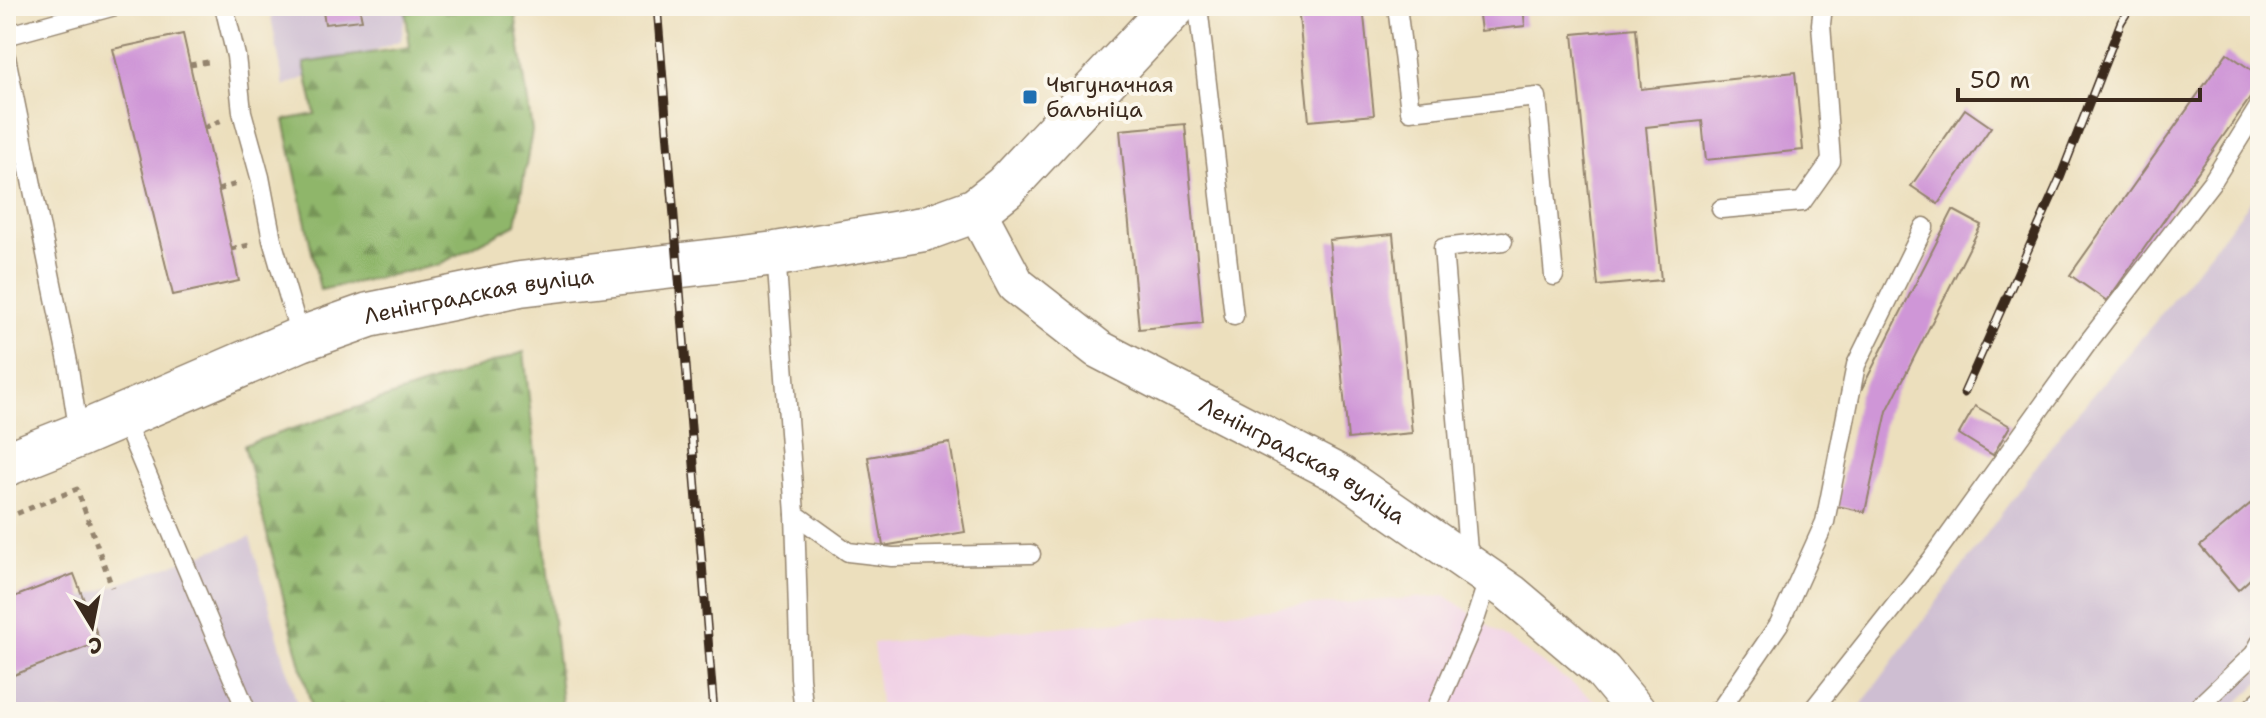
<svg xmlns="http://www.w3.org/2000/svg" width="2266" height="718" viewBox="0 0 2266 718" font-family="'Shantell Sans',sans-serif">
<defs>
<pattern id="forest-firs" width="22" height="20" patternUnits="userSpaceOnUse" patternTransform="scale(2)"><rect width="22" height="20" fill="#8fb66b"/><path d="M5 1l3.5 6h-7zM16 11l3.5 6h-7z" fill="#769457"/></pattern>
</defs>
<rect width="100%" height="100%" fill="#fbf7ec"/>
<filter id="ink" filterUnits="userSpaceOnUse"><feTurbulence type="fractalNoise" baseFrequency=".0125" numOctaves="2"/><feDisplacementMap in="SourceGraphic" scale="16" xChannelSelector="R" yChannelSelector="G"/><feConvolveMatrix kernelMatrix="1 2 1 2 8 2 1 2 1" color-interpolation-filters="sRGB"/></filter>
<filter id="wash" filterUnits="userSpaceOnUse"><feTurbulence type="fractalNoise" baseFrequency=".006" numOctaves="4" result="noise"/><feDisplacementMap in="SourceGraphic" scale="32" xChannelSelector="R" yChannelSelector="G"/><feGaussianBlur stdDeviation="1.8" result="paint"/><feColorMatrix in="noise" values="0 0 0 0 0 0 0 0 0 0 0 0 0 0 0 0 0 1.4 0 .05"/><feComposite in="paint" operator="in"/></filter>
<g filter="url(#wash)">
<rect width="100%" height="100%" fill="#ecdfbd"/>
<polygon fill="#f0d0e5" points="1446,596 1608,709 1606,712 881,712 873,643 1282,607"/>
<g fill="#cebed2">
<polygon points="269,6 407,6 401,40 284,86"/>
<polygon points="2260,189 2260,682 2228,712 1856,712 2065,427 2154,323"/>
<polygon points="250,537 299,712 6,712 6,600 74,574 83,597"/>
</g>
<g fill="url(#forest-firs)" stroke="#657044" stroke-width="2">
<polygon points="405,6 514,6 532,131 516,224 438,265 320,290 284,120 315,114 304,63 410,47"/>
<polygon points="524,352 563,712 313,712 244,445"/>
</g>
<g id="blocks">
<g fill="#cf96d7">
<polygon points="322,6 359,6 362,20 325,24"/>
<polygon points="1298,6 1363,6 1374,115 1309,121"/>
<polygon points="1493,6 1523,6 1525,26 1481,31 1478,8"/>
<polygon points="1636,28 1641,89 1795,72 1803,150 1706,160 1702,121 1646,127 1661,280 1598,286 1573,34"/>
<polygon points="183,34 239,281 173,295 113,49"/>
<polygon points="2227,53 2260,76 2260,84 2107,301 2070,275"/>
<polygon points="1965,109 1991,127 1938,204 1911,186"/>
<polygon points="1185,124 1203,323 1139,329 1120,130"/>
<polygon points="1953,210 1981,225 1887,411 1865,512 1837,506 1858,396"/>
<polygon points="1393,234 1412,433 1348,439 1329,240"/>
<polygon points="1975,406 2010,426 1993,455 1959,434"/>
<polygon points="950,443 965,532 883,546 868,457"/>
<polygon points="2250,504 2260,515 2260,570 2238,590 2200,546"/>
<polygon points="74,574 100,642 6,678 6,600"/>
</g>
</g>
</g>
<g filter="url(#ink)">
<use href="#blocks" fill-opacity="0" stroke="#94846e" stroke-width="2"/>
<g fill="none" stroke-linecap="round" stroke-linejoin="round">
<g stroke="#94846e" stroke-width="21">
<g id="lane">
<polyline points="224,6 236,56 242,112 260,177 272,240 301,339"/>
<polyline points="1198,6 1234,316"/>
<polyline points="1397,6 1410,111 1537,97 1554,276"/>
<polyline points="6,36 115,6"/>
<polyline points="6,57 68,362 79,435"/>
<polyline points="1721,209 1802,202 1831,161 1821,24 1823,6"/>
<polyline points="776,254 795,514 848,552 892,557 1031,554"/>
<polyline points="123,417 247,712"/>
<polyline points="795,514 800,678 804,712"/>
<polyline points="1469,563 1443,248 1503,241"/>
<polyline points="1435,712 1476,617 1489,577"/>
<polyline points="1715,712 1722,707 1779,624 1825,522 1856,365 1924,227"/>
<polyline points="1811,712 1932,559 2089,341 2214,179 2260,105"/>
<polyline points="2193,712 2254,654 2260,643"/>
<polyline points="2247,712 2260,700"/>
</g>
</g>
<g stroke="#94846e" stroke-width="41">
<g id="street">
<path id="s1" d="M976 210 1016 285 1098 349 1341 475 1511 593 1603 671 1637 712"/>
</g>
</g>
<g stroke="#94846e" stroke-width="47">
<g id="secondary">
<path id="s2" d="M6 464 79 435 301 339 369 315 520 284 776 254 924 229 976 210 1005 187 1174 6"/>
</g>
</g>
<g stroke="#94846e" stroke-width="5" stroke-dasharray="6 6" stroke-linecap="butt">
<polyline points="190,65 213,61"/>
<polyline points="204,128 222,120"/>
<polyline points="218,190 236,184"/>
<polyline points="231,249 250,245"/>
<polyline points="6,518 77,489 112,587"/>
</g>
<use href="#lane" stroke="#fff" stroke-width="18"/>
<use href="#street" stroke="#fff" stroke-width="38"/>
<use href="#secondary" stroke="#fff" stroke-width="44"/>
<g stroke="#3b2a1e" stroke-width="9">
<g id="rail">
<polyline points="657,6 714,712"/>
<polyline points="1964,393 2060,178 2121,22 2131,6"/>
</g>
</g>
<use href="#rail" stroke="#fbf7ec" stroke-width="6" stroke-dasharray="18" stroke-linecap="butt"/>
</g>
</g>
<rect fill="#1f6fb2" stroke="#fbf7ec" stroke-width="3" x="1022" y="89" width="16" height="16" rx="4"/>
<g text-anchor="middle" stroke-width="8" stroke-linejoin="round" paint-order="stroke">
<g font-size="22" fill="#3b2a1e" stroke="#fbf7ec" text-anchor="start">
<text x="1046" y="92">Чыгуначная<tspan x="1046" dy="25">бальніца</tspan></text>
</g>
<g font-size="22" fill="#3b2a1e" stroke="#fbf7ec">
<text dy="8" stroke="none"><textPath href="#s2" startOffset="504">Ленінградская вуліца</textPath></text>
<text dy="8" stroke="none"><textPath href="#s1" startOffset="422">Ленінградская вуліца</textPath></text>
</g>
</g>
<rect width="2266" height="718" fill="none" stroke="#fbf7ec" stroke-width="32"/>
<g transform="translate(92 626) rotate(170)" stroke="#fbf7ec" stroke-width="6" paint-order="stroke">
<path d="M0-6L14 30L0 20L-14 30Z" fill="#3b2a1e"/>
<text y="-12" font-size="22" font-weight="bold" text-anchor="middle" fill="#3b2a1e">С</text>
</g>
<path d="M1958 88v12h242v-12" fill="none" stroke="#3b2a1e" stroke-width="4"/>
<text x="1970" y="88" font-size="24" fill="#3b2a1e" stroke="#fbf7ec" stroke-width="6" paint-order="stroke">50 m</text>
</svg>
